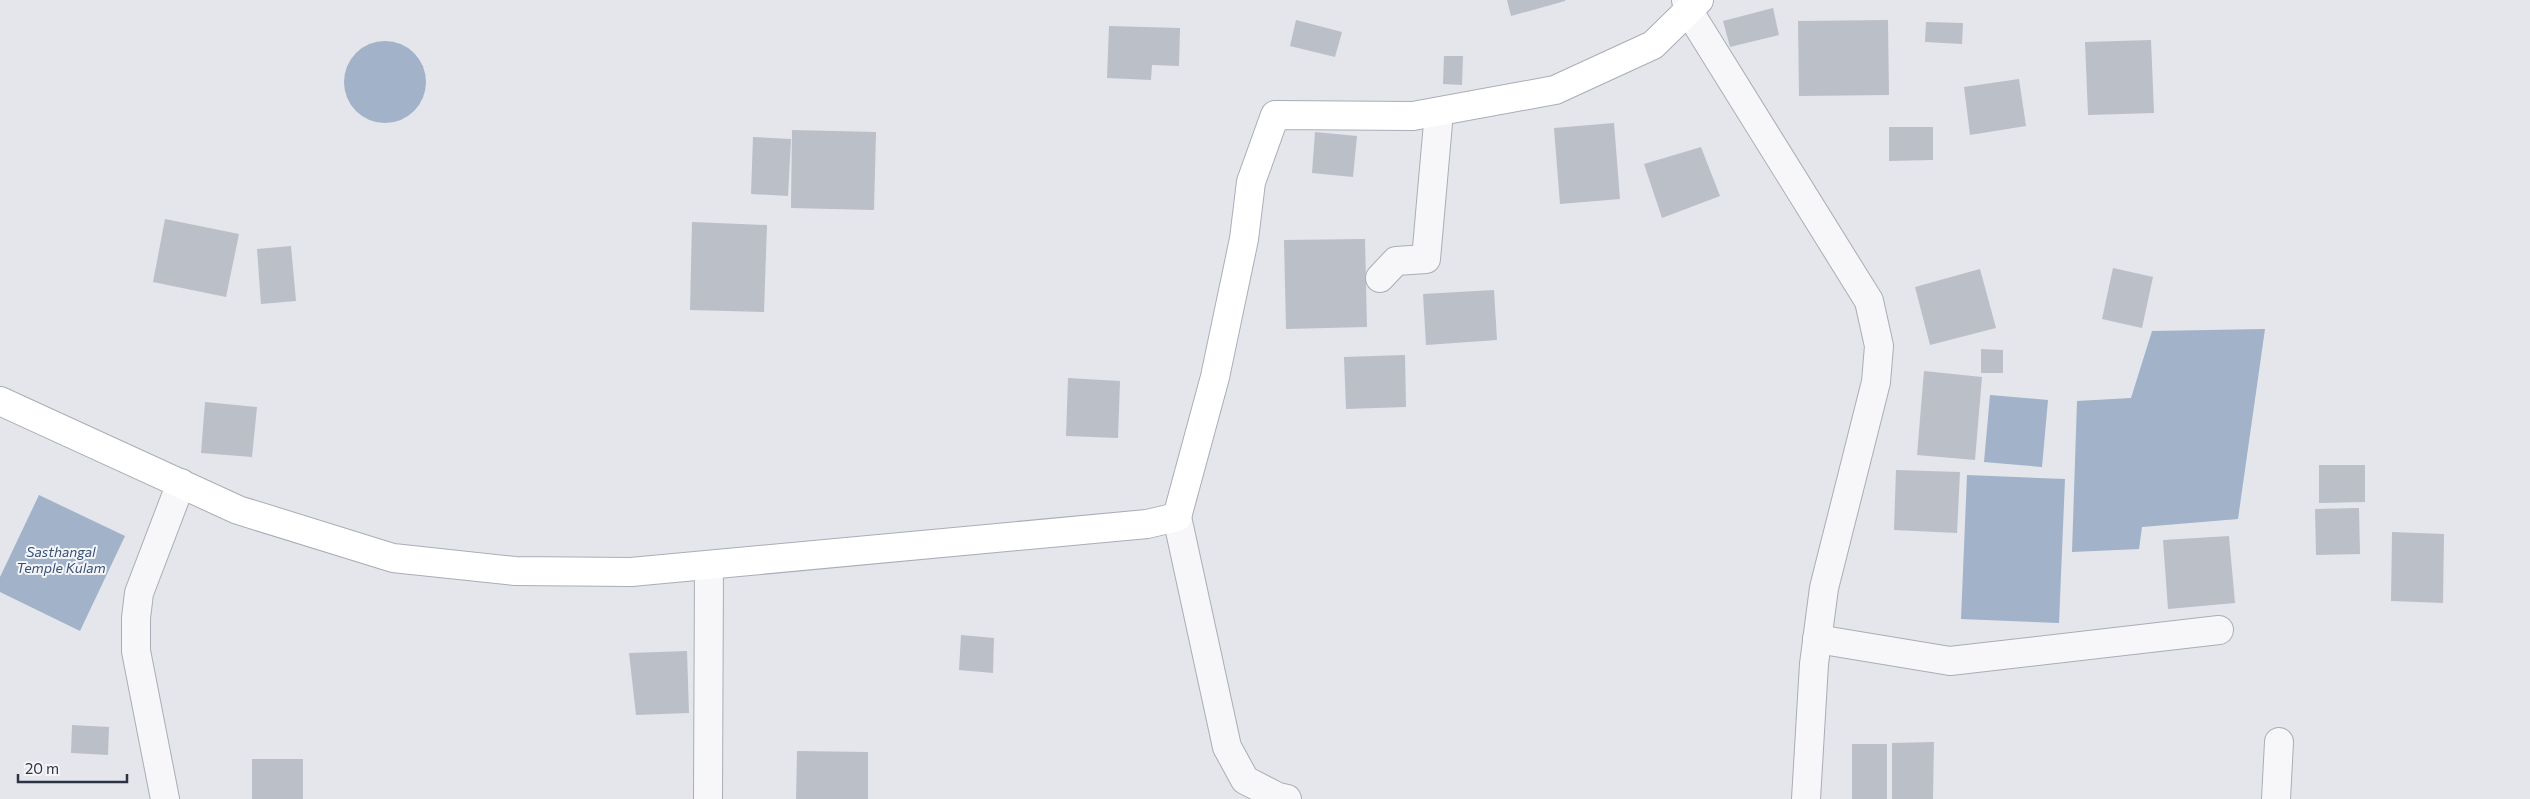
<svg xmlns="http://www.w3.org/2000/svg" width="2530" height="799" viewBox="0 0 2530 799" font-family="Commissioner,sans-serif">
<rect width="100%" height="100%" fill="#e4e6eb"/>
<g fill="#a1b2c9">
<circle cx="385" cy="82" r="41"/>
<polygon points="2265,329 2238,519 2142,527 2139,549 2072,552 2077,401 2131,398 2152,331"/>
<polygon points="1990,395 2048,400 2042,467 1984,462"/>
<polygon points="1967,475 2065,479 2059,623 1961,619"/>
<polygon points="39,495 125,536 80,631 0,592 0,577"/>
</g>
<g fill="#bbbfc8">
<polygon points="1507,0 1565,0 1565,1 1511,16"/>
<polygon points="1773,8 1779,35 1730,47 1723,21"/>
<polygon points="1296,20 1342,32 1335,57 1290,46"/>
<polygon points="1888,20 1889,95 1799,96 1798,21"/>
<polygon points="1926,22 1963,23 1962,44 1925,42"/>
<polygon points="1109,26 1180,28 1179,66 1152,65 1151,80 1107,78"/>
<polygon points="2151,40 2154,113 2088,115 2085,42"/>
<polygon points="1444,56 1463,56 1462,85 1443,84"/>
<polygon points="2019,79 2026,126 1970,135 1964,87"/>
<polygon points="1614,123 1620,199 1560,204 1554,128"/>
<polygon points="1889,127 1933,127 1933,160 1889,161"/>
<polygon points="792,130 876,132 874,210 791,208"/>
<polygon points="1315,132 1357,136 1353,177 1312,173"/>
<polygon points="753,137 791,139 788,196 751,194"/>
<polygon points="1701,147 1720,196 1662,218 1644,164"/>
<polygon points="165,219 239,234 226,297 153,282"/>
<polygon points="692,222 767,225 764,312 690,310"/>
<polygon points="1365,239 1367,327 1286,329 1284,240"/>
<polygon points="291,246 296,301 261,304 257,249"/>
<polygon points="2113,268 2153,277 2142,328 2102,319"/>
<polygon points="1980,269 1996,328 1930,345 1915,287"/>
<polygon points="1494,290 1497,340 1426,345 1423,294"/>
<polygon points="1981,349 2003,350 2003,373 1981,373"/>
<polygon points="1405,355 1406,407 1346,409 1344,357"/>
<polygon points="1924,371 1982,377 1975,460 1917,455"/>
<polygon points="1068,378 1120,381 1118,438 1066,436"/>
<polygon points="205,402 257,407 252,457 201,453"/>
<polygon points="2319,465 2365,465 2365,502 2319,503"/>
<polygon points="1896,470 1960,472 1957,533 1894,530"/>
<polygon points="2359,508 2360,554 2316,555 2315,509"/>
<polygon points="2392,532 2444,534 2443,603 2391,601"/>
<polygon points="2229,536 2235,603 2168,609 2163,540"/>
<polygon points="961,635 994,638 993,673 959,670"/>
<polygon points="687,651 689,713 636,715 629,653"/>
<polygon points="72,725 109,727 108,755 71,753"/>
<polygon points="1934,742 1933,799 1892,799 1892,743"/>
<rect x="1852" y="744" width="35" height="55"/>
<polygon points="797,751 868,752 868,799 796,799"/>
<rect x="252" y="759" width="51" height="40"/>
</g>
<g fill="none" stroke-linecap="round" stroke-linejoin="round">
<g stroke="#a9adb5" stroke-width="30">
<g id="street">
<polyline points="1686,0 1688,10 1869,301 1879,346 1876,382 1824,588 1814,664 1806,799"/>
<polyline points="1380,278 1396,261 1426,259 1439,112"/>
<polyline points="1177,517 1227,747 1245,780 1278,797 1287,799"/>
<polyline points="1817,639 1950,661 2219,630"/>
<polyline points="165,799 136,651 136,618 139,593 181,483"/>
<polyline points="708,799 709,565"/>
<polyline points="2276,799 2279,742"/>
</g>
</g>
<g stroke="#a9adb5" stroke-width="30">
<polyline id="secondary" points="0,401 238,510 393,558 515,571 631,572 1147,524 1177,517 1215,377 1244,239 1251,182 1275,115 1413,116 1555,90 1653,45 1699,0"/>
</g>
<use href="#street" stroke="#f7f7fa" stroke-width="28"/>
<use href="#secondary" stroke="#fff" stroke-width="28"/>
</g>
<g text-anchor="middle" stroke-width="4" stroke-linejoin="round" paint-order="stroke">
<g font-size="14" font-style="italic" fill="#375076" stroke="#f4f5f8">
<text x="61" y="557">Sasthangal<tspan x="61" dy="16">Temple Kulam</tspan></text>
</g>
</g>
<path d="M18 774v8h109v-8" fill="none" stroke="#2c3343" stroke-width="2.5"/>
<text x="25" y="774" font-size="15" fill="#2c3343" stroke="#f4f5f8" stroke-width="4" paint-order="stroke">20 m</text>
</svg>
